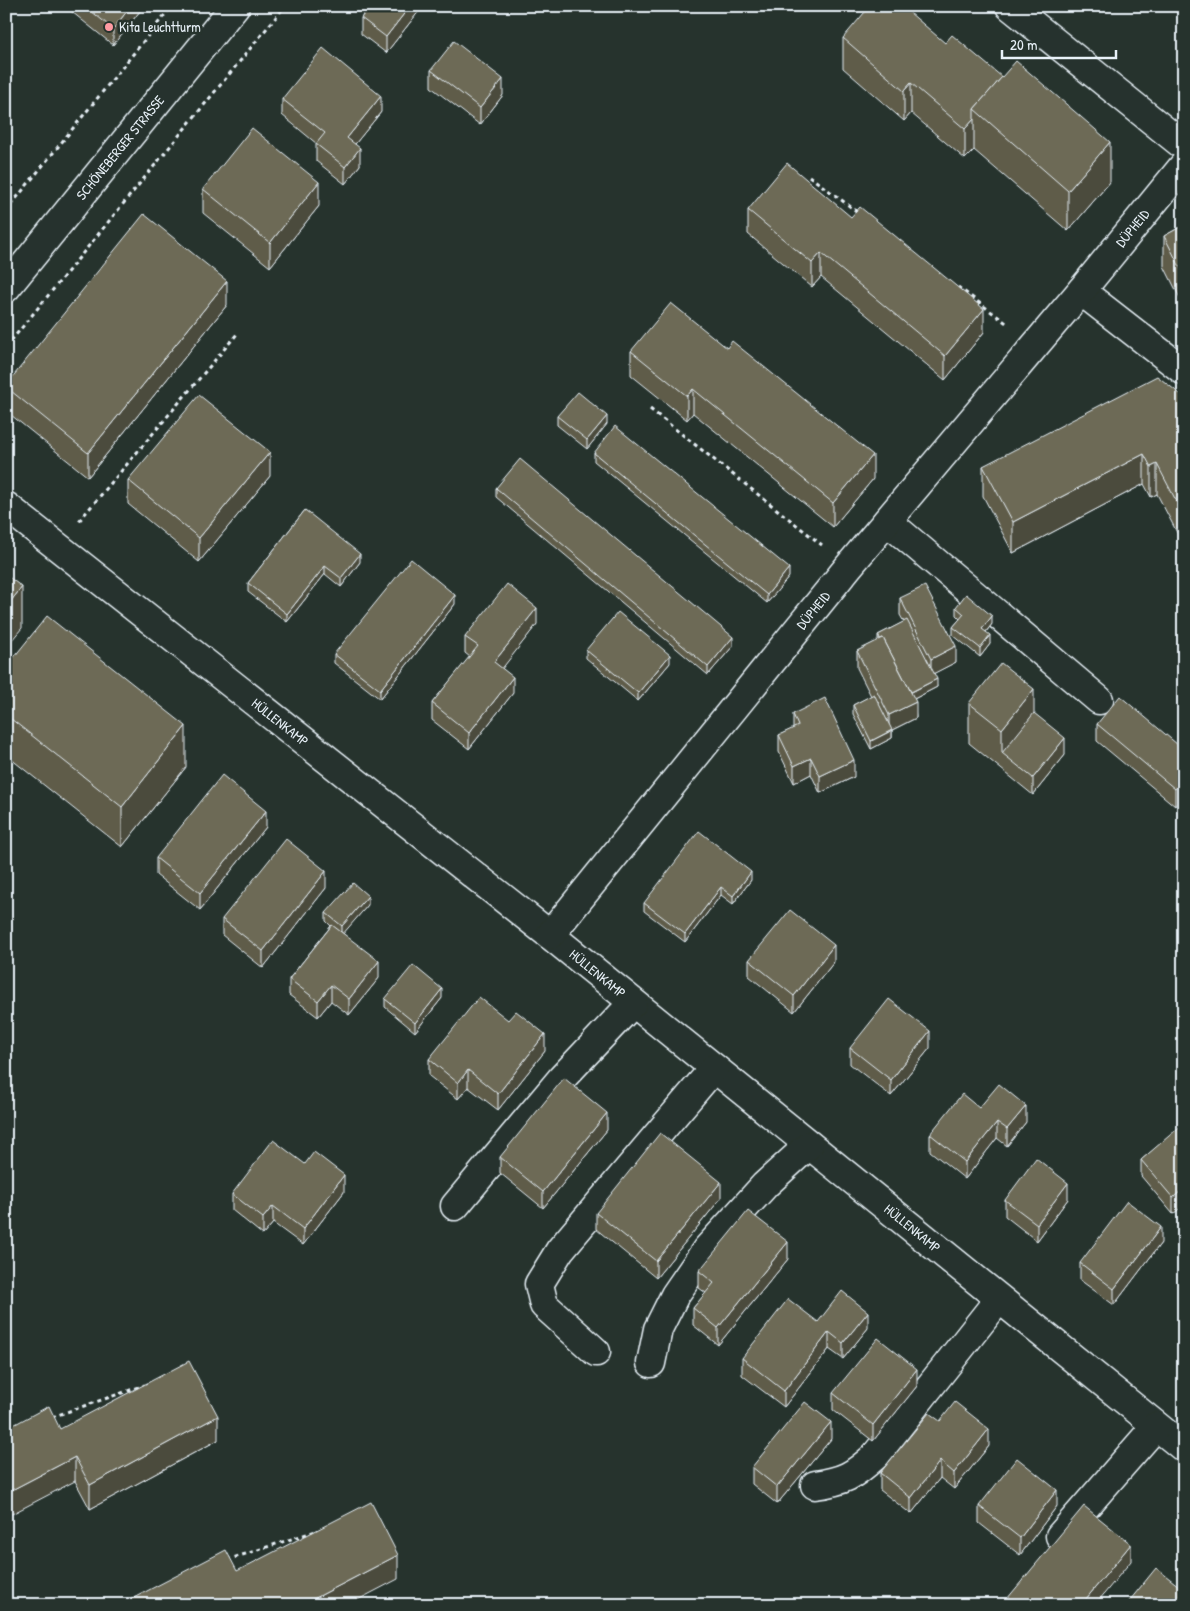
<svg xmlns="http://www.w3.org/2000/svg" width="1190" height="1611" viewBox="0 0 1190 1611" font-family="'Patrick Hand',sans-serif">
<rect width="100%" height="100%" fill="#26332d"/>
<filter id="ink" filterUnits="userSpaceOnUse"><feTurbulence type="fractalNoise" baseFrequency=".02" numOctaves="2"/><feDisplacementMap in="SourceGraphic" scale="10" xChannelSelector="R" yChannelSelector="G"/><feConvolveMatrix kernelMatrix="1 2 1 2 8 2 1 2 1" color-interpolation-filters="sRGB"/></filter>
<g filter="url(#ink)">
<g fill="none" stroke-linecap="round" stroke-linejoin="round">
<g stroke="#e8f1f8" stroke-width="31">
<g id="minor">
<polyline points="1010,6 1184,146"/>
<path id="s1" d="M6 288 235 6"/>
<polyline points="1081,291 1184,371"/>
<path id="s2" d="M6 506 550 935 1184 1448"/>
<polyline points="887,521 1099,700"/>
<path id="s3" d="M550 935 849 566 1081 291 1184 165"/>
<polyline points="455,1206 562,1078 633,1003"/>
<polyline points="596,1352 544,1305 539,1284 560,1250 714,1068"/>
<polyline points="651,1363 658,1329 675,1295 706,1250 765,1185 809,1145"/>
<path d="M815 1485C844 1481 853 1476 875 1456L999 1299"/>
<polyline points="1060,1536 1156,1426"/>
</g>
</g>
<g stroke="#e8f1f8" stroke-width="3" stroke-dasharray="4 4" stroke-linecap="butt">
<polyline points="809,176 859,213"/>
<polyline points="6,211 172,6"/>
<polyline points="958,287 1009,325"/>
<polyline points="6,347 285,6"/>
<polyline points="650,409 822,545"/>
<polyline points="79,521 237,334"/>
<polyline points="52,1417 145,1385"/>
<polyline points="227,1560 316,1531"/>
</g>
<use href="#minor" stroke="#26332d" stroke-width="28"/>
</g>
<g fill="#5e5c4a" stroke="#e8f1f8">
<polygon points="67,6 144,6 113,45 67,8"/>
<polygon points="354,6 423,6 386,53 361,34 361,18 364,14"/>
<polygon points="856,6 866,6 862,12"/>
<polygon points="843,38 945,43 1110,182 1068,231 974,150 965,159 911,113 904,121 843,68"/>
<polygon points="431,70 503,95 480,125 431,87"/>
<polygon points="282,99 381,112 355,144 360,165 345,184 316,161 316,144 317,144 282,115"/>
<polygon points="203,189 319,206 270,267 203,213"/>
<polygon points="748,210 984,332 945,380 821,277 812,287 748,234"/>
<polygon points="1184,225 1184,306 1164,266 1164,236"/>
<polygon points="227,305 88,477 6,411 6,385"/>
<polygon points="727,348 873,479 833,527 693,413 687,420 631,375 631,351"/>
<polygon points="1184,397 1184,546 1157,494 1151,497 1144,484 1013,553 983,496 983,466"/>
<polygon points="557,416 607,424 587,449 557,425"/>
<polygon points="594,453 789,577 767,603 594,461"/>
<polygon points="270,476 199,562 128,504 128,480"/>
<polygon points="496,488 733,646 708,675 496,497"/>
<polygon points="305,510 360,562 341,587 325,574 287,622 248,592 248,583"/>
<polygon points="900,598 956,662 934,673 937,687 914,699 916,718 892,730 892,738 871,749 853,714 853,705 871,696 857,668 857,651 878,641 878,635 904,622 900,615"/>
<polygon points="455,604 380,699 334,663 334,654"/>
<polygon points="956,607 992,624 986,632 990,644 980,657 953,635 953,627 960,619 956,615"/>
<polygon points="537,624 502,668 513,693 469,749 432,720 432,703 470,657 465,653 465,637"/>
<polygon points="586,650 670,663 638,701 586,658"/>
<polygon points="6,667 186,767 122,847 6,755"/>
<polygon points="969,703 1034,713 1065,755 1033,795 969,743"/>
<polygon points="793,714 854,777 820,793 811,774 794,783 779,752 779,735 793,729"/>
<polygon points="1097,724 1184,750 1175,806 1097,741"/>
<polygon points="266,827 200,910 156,875 156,858"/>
<polygon points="751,880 733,904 721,895 685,942 644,911 644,903"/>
<polygon points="326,888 263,968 222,935 222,919"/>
<polygon points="368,905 343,933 379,978 349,1015 331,1001 318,1017 289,995 289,979 331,926 326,921 326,913"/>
<polygon points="749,960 834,962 794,1012 749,976"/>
<polygon points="442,998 415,1032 385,1007 385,999"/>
<polygon points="850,1048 930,1048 891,1096 850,1064"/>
<polygon points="545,1051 498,1110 468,1087 458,1099 429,1076 429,1059"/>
<polygon points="979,1108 1026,1122 1007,1146 997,1138 965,1179 930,1151 930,1134"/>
<polygon points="1184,1125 1184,1205 1173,1214 1141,1176 1141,1160"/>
<polygon points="607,1130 543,1208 500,1173 500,1157"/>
<polygon points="305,1164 344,1192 303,1245 273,1223 263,1235 232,1210 232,1194"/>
<polygon points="721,1198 656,1278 596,1229 596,1213"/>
<polygon points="1068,1199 1037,1241 1005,1216 1005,1200"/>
<polygon points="1161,1243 1114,1305 1080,1280 1080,1263"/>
<polygon points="788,1259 718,1345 693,1325 693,1308 706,1293 699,1288 699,1271"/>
<polygon points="818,1322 868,1328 843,1359 829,1349 784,1407 742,1375 742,1358"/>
<polygon points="917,1386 873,1441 833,1410 833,1393"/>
<polygon points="940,1421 989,1446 954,1489 940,1478 911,1514 880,1490 880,1473"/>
<polygon points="60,1429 218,1440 90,1509 75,1481"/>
<polygon points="831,1439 777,1504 752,1484 752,1467"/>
<polygon points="979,1506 1057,1506 1020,1555 979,1523"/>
</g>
<g fill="#4c4b3c" stroke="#e8f1f8">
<polygon points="131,6 144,6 113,45 113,29"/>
<polygon points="410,6 423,6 386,53 386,37"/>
<polygon points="862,6 866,6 862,12"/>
<polygon points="503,79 503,95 480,125 480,108"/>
<polygon points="911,83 911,113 904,121 904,91"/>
<polygon points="381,96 381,112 347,154 347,138"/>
<polygon points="974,119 974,150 965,159 965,129"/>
<polygon points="1110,142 1110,182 1068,231 1068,191"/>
<polygon points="360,148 360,165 345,184 345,167"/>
<polygon points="319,182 319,206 270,267 270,243"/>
<polygon points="821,253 821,277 812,287 812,263"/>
<polygon points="227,281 227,305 88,477 88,453"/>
<polygon points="984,309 984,332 945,380 945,356"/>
<polygon points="693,389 693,413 687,420 687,396"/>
<polygon points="607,416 607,424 587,449 587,440"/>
<polygon points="270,452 270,476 199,562 199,538"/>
<polygon points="1144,454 1144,484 1013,553 1013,522"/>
<polygon points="873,455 873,479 833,527 833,503"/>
<polygon points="1157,464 1157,494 1151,497 1151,467"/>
<polygon points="360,554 360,562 341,587 341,578"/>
<polygon points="325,566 325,574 287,622 287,614"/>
<polygon points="789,568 789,577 767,603 767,595"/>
<polygon points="22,587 22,628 6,647 6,607"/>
<polygon points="455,595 455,604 380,699 380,690"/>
<polygon points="537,608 537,624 494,679 494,662"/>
<polygon points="992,616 992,624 982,637 982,629"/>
<polygon points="990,635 990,644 980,657 980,648"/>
<polygon points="733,637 733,646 708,675 708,667"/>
<polygon points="956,646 956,662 931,675 931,659"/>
<polygon points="670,655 670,663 638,701 638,693"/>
<polygon points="513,677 513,693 469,749 469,733"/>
<polygon points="937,679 937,687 908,702 908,694"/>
<polygon points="1034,689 1034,730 1002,753 1002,729"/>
<polygon points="916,702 916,718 890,731 892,730 892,738 871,749 871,741 889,732 889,715"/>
<polygon points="186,726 186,767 122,847 122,807"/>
<polygon points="1065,738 1065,755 1033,795 1033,778"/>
<polygon points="811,758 811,774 794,783 794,766"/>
<polygon points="854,760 854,777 820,793 820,776"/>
<polygon points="1184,779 1184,796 1175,806 1175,789"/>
<polygon points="266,811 266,827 200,910 200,893"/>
<polygon points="326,871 326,888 263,968 263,951"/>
<polygon points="751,872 751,880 733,904 733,896"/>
<polygon points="721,887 721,895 685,942 685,934"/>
<polygon points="368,896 368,905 342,935 342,926"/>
<polygon points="834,945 834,962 794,1012 794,996"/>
<polygon points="379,961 379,978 349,1015 349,999"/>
<polygon points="331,985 331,1001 318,1017 318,1001"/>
<polygon points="442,989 442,998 415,1032 415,1023"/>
<polygon points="930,1031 930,1048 891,1096 891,1080"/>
<polygon points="545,1034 545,1051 498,1110 498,1094"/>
<polygon points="468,1070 468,1087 458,1099 458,1083"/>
<polygon points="1026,1106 1026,1122 1007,1146 1007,1129"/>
<polygon points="607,1113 607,1130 543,1208 543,1192"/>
<polygon points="997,1122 997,1138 965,1179 965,1162"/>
<polygon points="344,1175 344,1192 303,1245 303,1229"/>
<polygon points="721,1182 721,1198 656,1278 656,1261"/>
<polygon points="1068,1183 1068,1199 1037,1241 1037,1224"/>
<polygon points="1184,1188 1184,1205 1173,1214 1173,1198"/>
<polygon points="273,1206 273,1223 263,1235 263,1218"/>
<polygon points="1161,1227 1161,1243 1114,1305 1114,1289"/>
<polygon points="788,1242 788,1259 718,1345 718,1328"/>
<polygon points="868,1312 868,1328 843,1359 843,1343"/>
<polygon points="829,1332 829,1349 784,1407 784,1391"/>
<polygon points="917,1369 917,1386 873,1441 873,1425"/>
<polygon points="218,1416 218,1440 90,1509 90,1485"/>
<polygon points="831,1422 831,1439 777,1504 777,1487"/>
<polygon points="989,1429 989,1446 954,1489 954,1473"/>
<polygon points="75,1457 75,1481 6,1517 6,1493"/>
<polygon points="940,1461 940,1478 911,1514 911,1498"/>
<polygon points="1057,1490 1057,1506 1020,1555 1020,1538"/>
<polygon points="1131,1544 1131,1561 1095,1605 1081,1605"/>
<polygon points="398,1555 398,1579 348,1605 302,1605"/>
<polygon points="253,1601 253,1605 245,1605"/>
</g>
<g fill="#6d6b56" stroke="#e8f1f8">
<polygon points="85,6 131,6 113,29"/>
<polygon points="370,6 410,6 386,37 361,18"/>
<polygon points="870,6 902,6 945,43 952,35 1002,77 974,109 974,119 965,129 911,83 904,91 843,38"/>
<polygon points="454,41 503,79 480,108 431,70"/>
<polygon points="323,48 381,96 347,138 360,148 345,167 316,144 325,133 282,99"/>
<polygon points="1016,61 1110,142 1068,191 974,109"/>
<polygon points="252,128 319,182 270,243 203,189"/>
<polygon points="787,163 851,217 860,207 984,309 945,356 821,253 812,263 748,210"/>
<polygon points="144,214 227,281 88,453 6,387 6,385"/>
<polygon points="1184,225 1184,275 1164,236"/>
<polygon points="671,303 727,348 732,341 873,455 833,503 693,389 687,396 631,351"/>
<polygon points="1157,376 1184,397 1184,516 1157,464 1151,467 1144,454 1013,522 983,466"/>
<polygon points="578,392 607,416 587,440 557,416"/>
<polygon points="199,395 270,452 199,538 128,480"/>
<polygon points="615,426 789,568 767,595 594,453"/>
<polygon points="520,459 733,637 708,667 496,488"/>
<polygon points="305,510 360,554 341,578 325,566 287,614 248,583"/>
<polygon points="411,559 455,595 380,690 334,654"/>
<polygon points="6,575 22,587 6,607"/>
<polygon points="507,584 537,608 494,662 513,677 469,733 432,703 478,646 465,637"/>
<polygon points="925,586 956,646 931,659 900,598"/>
<polygon points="966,594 992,616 982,629 990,635 980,648 953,627 964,614 956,607"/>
<polygon points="618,612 670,655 638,693 586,650"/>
<polygon points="47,616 186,726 122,807 6,715 6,667"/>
<polygon points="907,620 937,679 911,692 883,638 880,639 878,635"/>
<polygon points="883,638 916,702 889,715 857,651"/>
<polygon points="1001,663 1034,689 1002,729 969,703"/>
<polygon points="874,694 892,730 871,741 853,705"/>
<polygon points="1120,696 1184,750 1184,779 1175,789 1097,724"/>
<polygon points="825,698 854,760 820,776 811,758 794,766 779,735 798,726 793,714"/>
<polygon points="1034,713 1065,738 1033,778 1002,753"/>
<polygon points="222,775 266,811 200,893 156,858"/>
<polygon points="699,831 751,872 733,896 721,887 685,934 644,903"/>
<polygon points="286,839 326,871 263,951 222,919"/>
<polygon points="353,883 368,896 342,926 326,913"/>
<polygon points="790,910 834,945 794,996 749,960"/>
<polygon points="332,925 379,961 349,999 331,985 318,1001 289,979"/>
<polygon points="413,965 442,989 415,1023 385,999"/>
<polygon points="479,997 508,1020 516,1011 545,1034 498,1094 468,1070 458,1083 429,1059"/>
<polygon points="889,999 930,1031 891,1080 850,1048"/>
<polygon points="564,1078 607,1113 543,1192 500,1157"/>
<polygon points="999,1084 1026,1106 1007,1129 997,1122 965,1162 930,1134 962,1094 979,1108"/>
<polygon points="1183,1124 1184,1125 1184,1188 1173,1198 1141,1160"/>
<polygon points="660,1133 721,1182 656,1261 596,1213"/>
<polygon points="273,1140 305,1164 314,1152 344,1175 303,1229 273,1206 263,1218 232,1194"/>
<polygon points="1036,1158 1068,1183 1037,1224 1005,1200"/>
<polygon points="1127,1201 1161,1227 1114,1289 1080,1263"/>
<polygon points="748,1211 788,1242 718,1328 693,1308 714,1283 699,1271"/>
<polygon points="842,1291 868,1312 843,1343 829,1332 784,1391 742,1358 788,1299 818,1322"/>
<polygon points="878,1338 917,1369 873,1425 833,1393"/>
<polygon points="189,1361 218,1416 90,1485 75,1457 6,1493 6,1429 49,1406 60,1429"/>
<polygon points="805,1402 831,1422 777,1487 752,1467"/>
<polygon points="955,1402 989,1429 954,1473 940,1461 911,1498 880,1473 929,1413 940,1421"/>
<polygon points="1017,1458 1057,1490 1020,1538 979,1506"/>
<polygon points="371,1502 398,1555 302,1605 255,1605 253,1601 245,1605 120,1605 226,1550 237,1571"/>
<polygon points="1084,1506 1131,1544 1081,1605 1002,1605"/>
<polygon points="1156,1568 1184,1590 1184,1605 1126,1605"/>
</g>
</g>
<circle fill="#ff9aa2" stroke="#26332d" stroke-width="2" cx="109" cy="27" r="5"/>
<g text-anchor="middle" stroke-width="5" stroke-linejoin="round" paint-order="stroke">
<g font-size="14" fill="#e8f1f8" stroke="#26332d" text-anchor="start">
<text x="119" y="32">Kita Leuchtturm</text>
</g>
<g font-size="14" fill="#e8f1f8" stroke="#26332d">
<text dy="5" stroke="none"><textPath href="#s1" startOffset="181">SCHÖNEBERGER STRASSE</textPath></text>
<text dy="5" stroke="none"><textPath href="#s3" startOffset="916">DÜPHEID</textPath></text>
<text dy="5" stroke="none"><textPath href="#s3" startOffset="418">DÜPHEID</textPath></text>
<text dy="5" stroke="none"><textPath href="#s2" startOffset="349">HÜLLENKAMP</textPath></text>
<text dy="5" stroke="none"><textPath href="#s2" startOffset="754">HÜLLENKAMP</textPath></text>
<text dy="5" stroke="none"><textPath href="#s2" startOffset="1159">HÜLLENKAMP</textPath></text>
</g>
</g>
<rect width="1190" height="1611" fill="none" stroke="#26332d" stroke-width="25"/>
<rect x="12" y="12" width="1165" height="1586" fill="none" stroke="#e8f1f8" stroke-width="2" filter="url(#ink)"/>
<path d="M1002 50v8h114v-8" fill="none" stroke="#e8f1f8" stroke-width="2.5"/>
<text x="1010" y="50" font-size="15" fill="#e8f1f8" stroke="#26332d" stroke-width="4" paint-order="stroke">20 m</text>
</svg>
